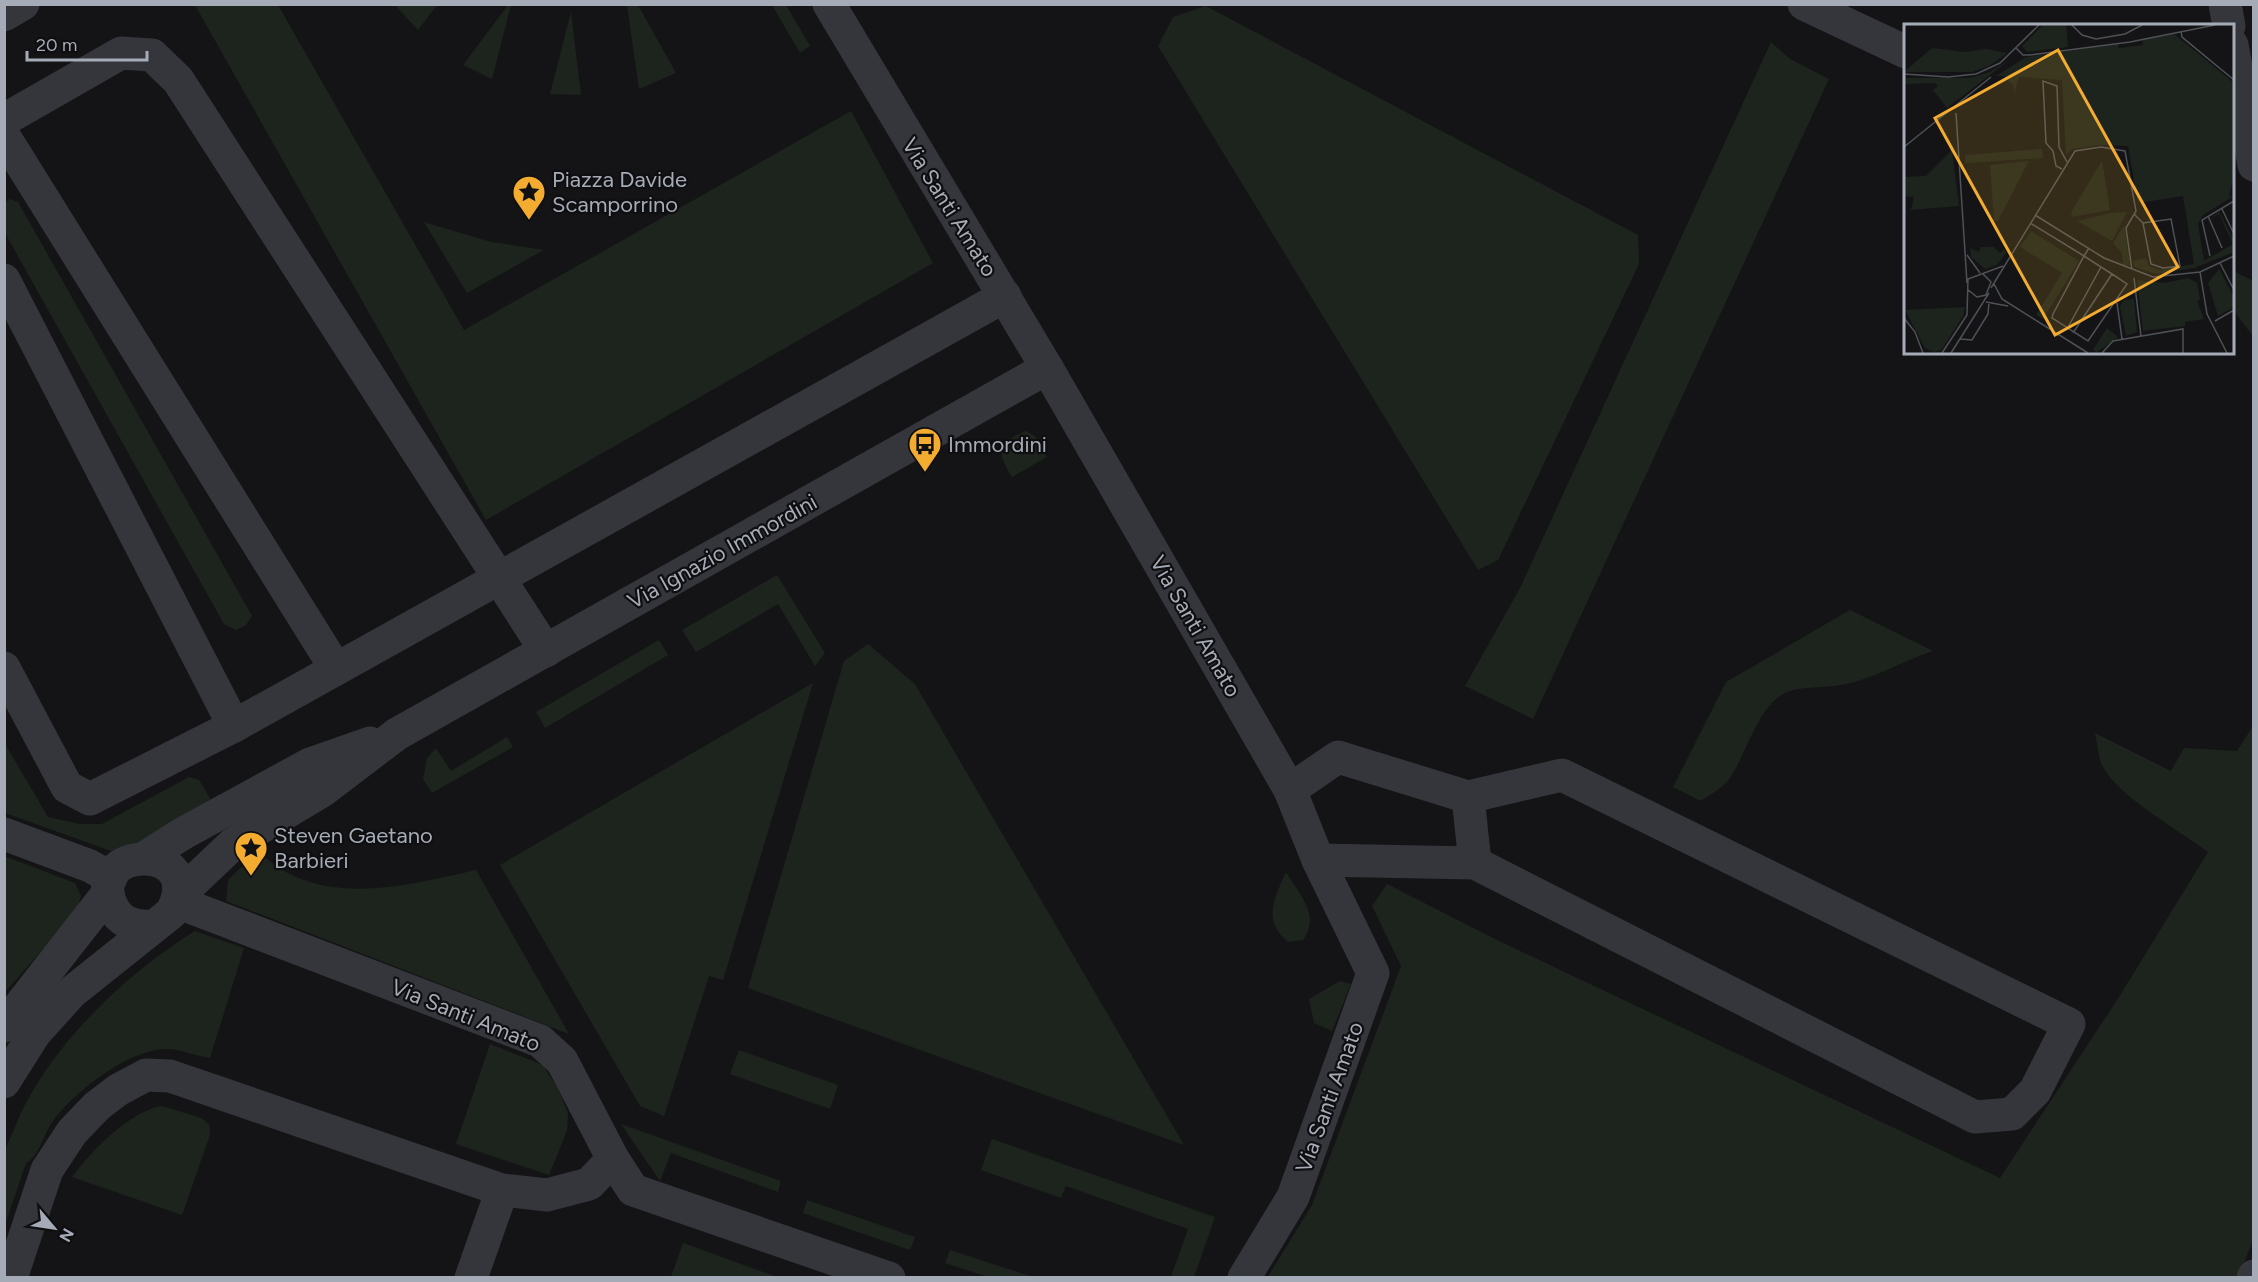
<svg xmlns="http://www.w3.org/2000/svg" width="2258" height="1282" viewBox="0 0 2258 1282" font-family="Figtree,sans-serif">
<rect width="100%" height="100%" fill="#141416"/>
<g fill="#1c241d">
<polygon points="195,5 278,5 464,330 851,111 933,263 486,520"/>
<polygon points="395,5 437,5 418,30"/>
<polygon points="508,5 511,5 492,79 463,65"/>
<polygon points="627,5 638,5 676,73 639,89"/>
<polygon points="772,5 786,5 810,46 800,53"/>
<polygon points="1206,6 1638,235 1639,264 1498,560 1478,570 1158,46 1173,17"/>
<polygon points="571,12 581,95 550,94"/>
<polygon points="1771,42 1790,59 1829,79 1533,719 1465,686 1519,590"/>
<polygon points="10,199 18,202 252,616 246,625 236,630 224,624 5,233 5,202"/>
<polygon points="424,222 491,242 544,250 467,293"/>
<polygon points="2233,271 2253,281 2253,336 2233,310"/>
<path d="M1026 431 1036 437 1047 457 1012 477C996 452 997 443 1026 431Z"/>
<polygon points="777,575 825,653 815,666 778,604 696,652 682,630"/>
<path d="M1850 610 1933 651C1899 662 1870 682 1834 686 1817 688 1794 686 1780 696 1755 713 1745 759 1727 782 1721 789 1709 795 1701 801L1673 787 1726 682Z"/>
<polygon points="659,640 668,655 545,728 536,712"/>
<polygon points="868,644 915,684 1184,1145 748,988 844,661"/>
<polygon points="813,683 723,980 709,976 664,1116 640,1106 500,865"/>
<path d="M2253 726 2254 1237 2239 1277 1267 1278 1312 1205 1401 966 1372 906 1387 884 1495 939 2000 1178 2119 997 2208 852C2179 830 2118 797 2102 765 2098 756 2097 742 2095 733L2171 771 2184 748 2237 751Z"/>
<polygon points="507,737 513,747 432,793 423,779 427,758 436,748 451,771"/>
<polygon points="4,742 48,817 80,824 102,824 189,777 199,780 214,805 133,848 111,851 5,813"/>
<path d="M258 851C318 910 403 886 476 870L569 1034 226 901 228 880Z"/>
<polygon points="4,856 75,883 81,896 77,911 5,992"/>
<path d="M1286 872C1299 894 1321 915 1303 940L1288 942C1262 920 1274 899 1286 872Z"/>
<path d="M195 931 244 948 210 1058C197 1056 182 1050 169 1049 131 1047 74 1092 53 1121 43 1134 41 1154 26 1163L5 1225C4 1203 2 1179 4 1156 6 1145 13 1133 17 1122 49 1047 126 973 195 931Z"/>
<polygon points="1340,981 1351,984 1332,1031 1314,1023 1309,999"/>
<polygon points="490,1044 543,1065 558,1089 568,1113 567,1131 549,1175 456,1144"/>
<polygon points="739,1050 838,1085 830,1109 730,1074"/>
<path d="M162 1106 201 1118 209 1124 210 1135 182 1215 72 1177C91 1151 130 1111 162 1106Z"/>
<polygon points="621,1124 781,1181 778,1192 671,1153 660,1181"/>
<polygon points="992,1139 1215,1217 1194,1277 1171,1277 1188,1229 1066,1186 1061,1198 981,1170"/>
<polygon points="807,1200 915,1237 910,1250 803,1213"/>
<polygon points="683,1243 777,1277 671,1277"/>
<polygon points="950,1250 1033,1277 988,1277 945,1263"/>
</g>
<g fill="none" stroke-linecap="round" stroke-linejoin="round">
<g stroke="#35363b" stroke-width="33">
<polyline points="829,4 1047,368 1290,790 1318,860 1373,973 1293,1197 1244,1278"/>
<polyline points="1804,4 1906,52"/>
<polyline points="2225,4 2229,26"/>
<polyline points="4,15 23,4"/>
<polyline points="2232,45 2254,165"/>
<polyline points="4,120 121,53 152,55 178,80 546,651"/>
<polyline points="4,136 336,669"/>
<polyline points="4,280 234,726"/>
<polyline points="4,668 67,787 90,799 234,726 1005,296"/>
<polyline points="1290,790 1338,757 1468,797 1562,775 2069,1024 2035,1091 2012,1114 1975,1117 1475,863 1318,860"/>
<polyline points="1468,797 1475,863"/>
<polyline points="4,834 90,866 111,878"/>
<polyline points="146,857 182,834 310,764 370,743"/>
<polyline points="178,896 233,844 322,791 397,734 1047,368"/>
<polyline points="177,902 540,1041 562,1061 613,1159 633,1190 889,1278"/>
<polyline points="4,1026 108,893"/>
<path d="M4 1082 35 1033 72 992 171 913C211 841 80 843 113 908 121 923 135 927 152 926"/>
<polyline points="11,1278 47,1170 72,1132 97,1106 118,1090 146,1075 170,1076 502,1190 547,1195 589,1184 613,1159"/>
<polyline points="471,1278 502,1190"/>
<polyline points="2253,1278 2254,1276"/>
</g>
</g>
<defs>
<g id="sight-pin" transform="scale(1.725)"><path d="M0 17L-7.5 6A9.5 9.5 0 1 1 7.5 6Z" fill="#f3ac2f" stroke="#0f0f11"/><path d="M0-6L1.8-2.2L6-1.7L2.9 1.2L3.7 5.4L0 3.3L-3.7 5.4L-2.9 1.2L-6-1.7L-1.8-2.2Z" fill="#111"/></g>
<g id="bus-pin" transform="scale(1.725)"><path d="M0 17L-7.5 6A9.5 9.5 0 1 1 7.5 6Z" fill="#f3ac2f" stroke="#0f0f11"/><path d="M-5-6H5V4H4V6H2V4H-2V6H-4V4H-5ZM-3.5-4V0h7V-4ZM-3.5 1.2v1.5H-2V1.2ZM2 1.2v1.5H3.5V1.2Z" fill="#111"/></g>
</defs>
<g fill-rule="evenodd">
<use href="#sight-pin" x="529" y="192"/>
<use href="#bus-pin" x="925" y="444"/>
<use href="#sight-pin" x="251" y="848"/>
</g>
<g text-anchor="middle" stroke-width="4.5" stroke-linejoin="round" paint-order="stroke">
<g font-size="22" fill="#a6acb7" stroke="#0f0f11" text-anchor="start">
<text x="552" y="187">Piazza Davide<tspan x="552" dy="25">Scamporrino</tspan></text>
<text x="948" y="452">Immordini</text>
<text x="274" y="843">Steven Gaetano<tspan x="274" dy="25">Barbieri</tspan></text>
</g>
<g font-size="22" fill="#a6acb7" stroke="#0f0f11">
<text transform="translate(950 207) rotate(58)" y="8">Via Santi Amato</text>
<text transform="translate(722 551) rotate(-29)" y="8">Via Ignazio Immordini</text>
<text transform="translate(1196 626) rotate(60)" y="8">Via Santi Amato</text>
<text transform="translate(466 1015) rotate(22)" y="8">Via Santi Amato</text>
<text transform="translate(1329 1097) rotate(-70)" y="8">Via Santi Amato</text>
</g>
</g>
<g transform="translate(1904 24)">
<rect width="330" height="330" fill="#141416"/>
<path d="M139 1H162L164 23 123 28 118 22ZM270 10 330 59V152L325 171 328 173 299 191 294 200 300 237 329 220 315 190 307 194 315 188 330 216V228L290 244 252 250 230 243 229 237 242 234 245 242 256 246 290 240 279 172 234 179 224 122 197 121 169 125 162 131 158 56 115 53 110 70 109 61 100 52H92L122 33 214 20 215 24 239 21 238 15ZM28 24 61 28 82 25 103 29 85 42 68 48H0ZM108 34 43 84 29 66 34 62 31 59 0 60V54H66L86 48ZM138 125 139 134 61 139V131ZM48 126 55 182 7 186 10 173 0 172V153L22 152ZM198 136 206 186 167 193 168 187ZM125 137 94 197H90L86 141ZM223 188 208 217 173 197 207 189ZM220 201 226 241H219L218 229 209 219ZM127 207 175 237 139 295 132 291 158 249 116 223ZM77 223H90L96 229 100 225 102 229 93 241 81 245 67 233 66 224 75 228ZM315 245 330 273V283L314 292 304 259ZM284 254 293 259 296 276 293 277 300 295 281 298V302L239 307 233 256 261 259ZM230 275 233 308 222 312 216 282 220 276ZM61 283 59 292 38 325 31 328 21 324 1 286ZM203 304 214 313 193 328 189 326Z" fill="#1c241d"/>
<path fill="none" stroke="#4e5156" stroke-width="1.5" d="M168 1 178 11 192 15 221 10 238 1M277 7 278 13 330 56M112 24 119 31H126L226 18 311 1M0 50 44 53 72 50 96 39 135 1M52 89 63 259M0 123 87 53M158 145 152 142 149 127 142 119 139 57 153 62 155 123 163 138M318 185 330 210M230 190 239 199 247 240 259 244 276 242 267 195 239 199M131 191 200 234 249 253 296 248 330 232M304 192 318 224M126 199 180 232 197 243 208 250 223 260 184 317 148 294 149 290 180 232 185 224M63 231 76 249M306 232 298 196 330 177M316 239 330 266M296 248 303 290 323 329M230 254 237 312M90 260 98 275 184 329M87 264 171 127 197 123 221 127 232 187 222 204 228 246M63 265 73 273 82 271 87 258 79 250M82 278 104 282M213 279 218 315M0 294 11 308 19 329M311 297 330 286M163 305 197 243M169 309 208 250M56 315 68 316 84 290 85 278M38 329 63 291 64 255 99 242M47 329 85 269M198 329 209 317 279 305V329"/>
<path fill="#f3ac2f" fill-opacity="0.15" stroke="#f3ac2f" stroke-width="3" d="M154 26 274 243 151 311 31 94Z"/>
<rect width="330" height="330" fill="none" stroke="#a6acb7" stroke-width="3"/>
</g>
<rect width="2258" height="1282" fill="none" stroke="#a6acb7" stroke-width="12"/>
<g transform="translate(54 1228) rotate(119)" stroke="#0f0f11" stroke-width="4.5" paint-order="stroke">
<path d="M0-4.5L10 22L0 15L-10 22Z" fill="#a6acb7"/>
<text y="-9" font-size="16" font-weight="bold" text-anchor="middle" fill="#a6acb7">N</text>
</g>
<path d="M27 51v9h120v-9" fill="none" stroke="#a6acb7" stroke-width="3"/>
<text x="36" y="51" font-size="18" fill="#a6acb7" stroke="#0f0f11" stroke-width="4.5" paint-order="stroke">20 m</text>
</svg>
